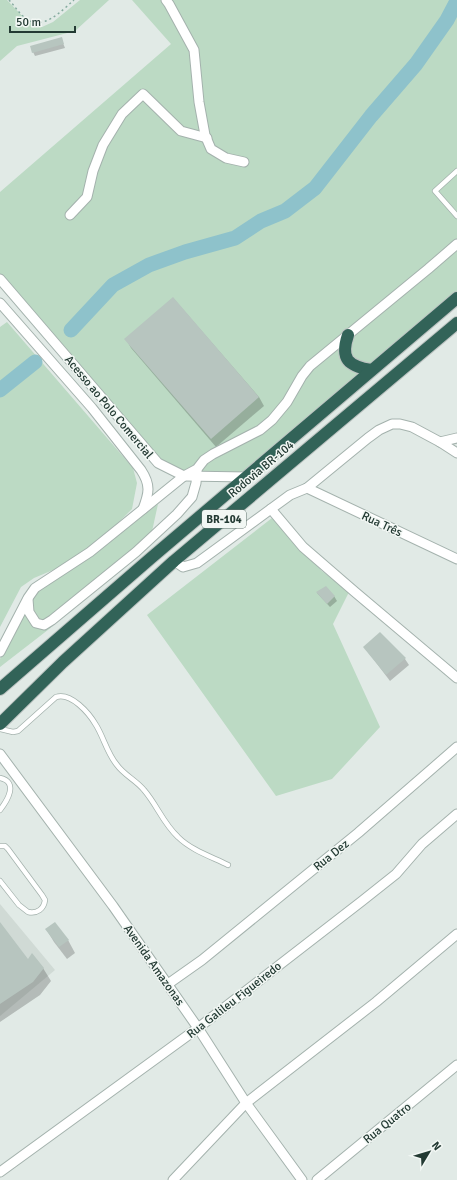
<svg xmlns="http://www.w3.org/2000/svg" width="457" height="1180" viewBox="0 0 457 1180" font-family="Signika,sans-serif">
<rect width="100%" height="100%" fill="#e1eae6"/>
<polygon fill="#d0dad5" points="0,904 55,970 0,1016"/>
<g fill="#bcdac4">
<polygon points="0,0 7,0 27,21 42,27 53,22 80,0 109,0 75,31 17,46 0,61"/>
<polygon points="132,0 457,0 457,295 246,473 195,476 158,462 0,278 0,192 171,44"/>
<polygon points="7,322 133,468 137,483 132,509 114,527 65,565 34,578 21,587 0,627 0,327"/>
<polygon points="158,504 151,536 48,621 40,621 35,618 30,601 37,591 76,565"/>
<polygon points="272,518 322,571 349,592 333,624 380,727 332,779 276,796 147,615"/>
<polygon points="24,610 30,620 38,629 53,626 0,667 0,659"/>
</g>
<g fill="#0003">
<polygon points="61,38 65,48 35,56 33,52"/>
<polygon points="173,298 259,397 264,406 216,447 131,348 126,339"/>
<polygon points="317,593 334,596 337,601 330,607"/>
<polygon points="380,633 405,659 409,665 390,681 365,648"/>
<polygon points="46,929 68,940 75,953 67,959 54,942"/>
<polygon points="0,930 28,960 43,968 51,981 40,995 0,1022"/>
</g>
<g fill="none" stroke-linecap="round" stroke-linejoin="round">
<g stroke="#8ec2cb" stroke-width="15">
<polyline points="71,330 113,285 149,265 185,252 235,238 261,221 285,211 315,188 371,116 416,64 447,20 457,1"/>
<polyline points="0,390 35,362"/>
</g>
</g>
<g fill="#b7c5bf">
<polygon points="62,37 64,44 32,53 30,46"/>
<polygon points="173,297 259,397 211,439 124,339"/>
<polygon points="326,586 335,596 327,604 316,592"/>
<polygon points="380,632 406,658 386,675 363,647"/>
<polygon points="0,922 28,959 32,953 44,968 33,982 0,1004"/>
<polygon points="55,922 69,940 59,947 45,929"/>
</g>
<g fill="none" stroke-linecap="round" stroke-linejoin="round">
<g stroke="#a4b2ad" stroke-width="6">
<g id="lane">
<polyline points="457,171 435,191 457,216"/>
<path d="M0 729 13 732 18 731 56 697C71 692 89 713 96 725 104 738 107 753 117 765 124 775 136 780 144 790 157 805 163 823 178 837 191 850 212 857 228 865"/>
<path d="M0 778C19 782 7 801 0 810"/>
<path d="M0 846H5L8 849 42 895 45 900C44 909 37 914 28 912L19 905 0 881"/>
</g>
</g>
<g stroke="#a4b2ad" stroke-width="11">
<g id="street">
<polyline points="166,0 169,4 194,50 199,102 205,135 211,149 226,158 244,162"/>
<polyline points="70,215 87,197 93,171 103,145 122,114 143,94 181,131 207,138"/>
<polyline points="0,279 158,463 184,476 248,477"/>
<path d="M0 303 92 408 141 470C151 485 149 493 143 509"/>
<polyline points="440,442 457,438"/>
<polyline points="307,488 457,559"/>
<polyline points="271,509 303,547 355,592 457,678"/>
<polyline points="174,561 183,567 197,563 290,495 307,488 368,438 379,430 392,424 400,424 412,427 440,442 457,453"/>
<polyline points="28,599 29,612 36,623 44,625 52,620 136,552 177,514 192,497 196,483 197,471"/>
<polyline points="0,652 28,598 35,588 90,552 184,476 197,469 204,460 213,454 260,430 272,420 287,402 302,376 310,366 428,269 457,244"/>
<polyline points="0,754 113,906 198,1028 246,1103 302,1180"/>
<polyline points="168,984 202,960 358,833 457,747"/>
<polyline points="0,1172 198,1028 362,901 396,874 422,844 457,814"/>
<polyline points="173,1180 246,1103 376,1002 457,934"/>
<polyline points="317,1180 457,1065"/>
</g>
</g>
<g stroke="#bdc4c2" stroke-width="14">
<g id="highway">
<path d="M348 335C340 359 348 366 371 370"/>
<polyline points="0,689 151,558 457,298"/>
<polyline points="0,724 63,662 174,561 457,323"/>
</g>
</g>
<path stroke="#85ab9f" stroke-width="1.5" stroke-dasharray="2 3" stroke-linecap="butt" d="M9 0C14 5 18 12 24 17 42 33 61 11 74 0"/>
<use href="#lane" stroke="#fff" stroke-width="4.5"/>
<use href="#street" stroke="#fff" stroke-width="9"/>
<use href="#highway" stroke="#326358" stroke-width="12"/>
</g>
<g text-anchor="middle" stroke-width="3" stroke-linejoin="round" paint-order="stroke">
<rect fill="#f2f7f4" stroke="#61736d" stroke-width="1" x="202" y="510" width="44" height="18" rx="3"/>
<g font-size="11" font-weight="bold" fill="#233a33">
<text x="224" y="523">BR-104</text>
</g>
<g font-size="12" fill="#233a33" stroke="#f2f7f4">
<text transform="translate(109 407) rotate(50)" y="4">Acesso ao Polo Comercial</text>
<text transform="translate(261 469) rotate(-40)" y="4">Rodovia BR-104</text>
<text transform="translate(382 524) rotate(25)" y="4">Rua Três</text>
<text transform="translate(331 855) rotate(-39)" y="4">Rua Dez</text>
<text transform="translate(154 965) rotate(55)" y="4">Avenida Amazonas</text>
<text transform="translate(234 1000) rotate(-38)" y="4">Rua Galileu Figueiredo</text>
<text transform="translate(387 1123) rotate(-39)" y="4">Rua Quatro</text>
</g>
</g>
<g transform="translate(429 1152) rotate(52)" stroke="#f2f7f4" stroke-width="3" paint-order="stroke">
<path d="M0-3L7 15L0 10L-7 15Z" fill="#233a33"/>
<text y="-6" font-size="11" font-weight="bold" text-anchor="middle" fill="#233a33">N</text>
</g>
<path d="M10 26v6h65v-6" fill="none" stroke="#233a33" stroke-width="2"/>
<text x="16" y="26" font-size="12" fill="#233a33" stroke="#f2f7f4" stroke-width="3" paint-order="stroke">50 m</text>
</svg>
